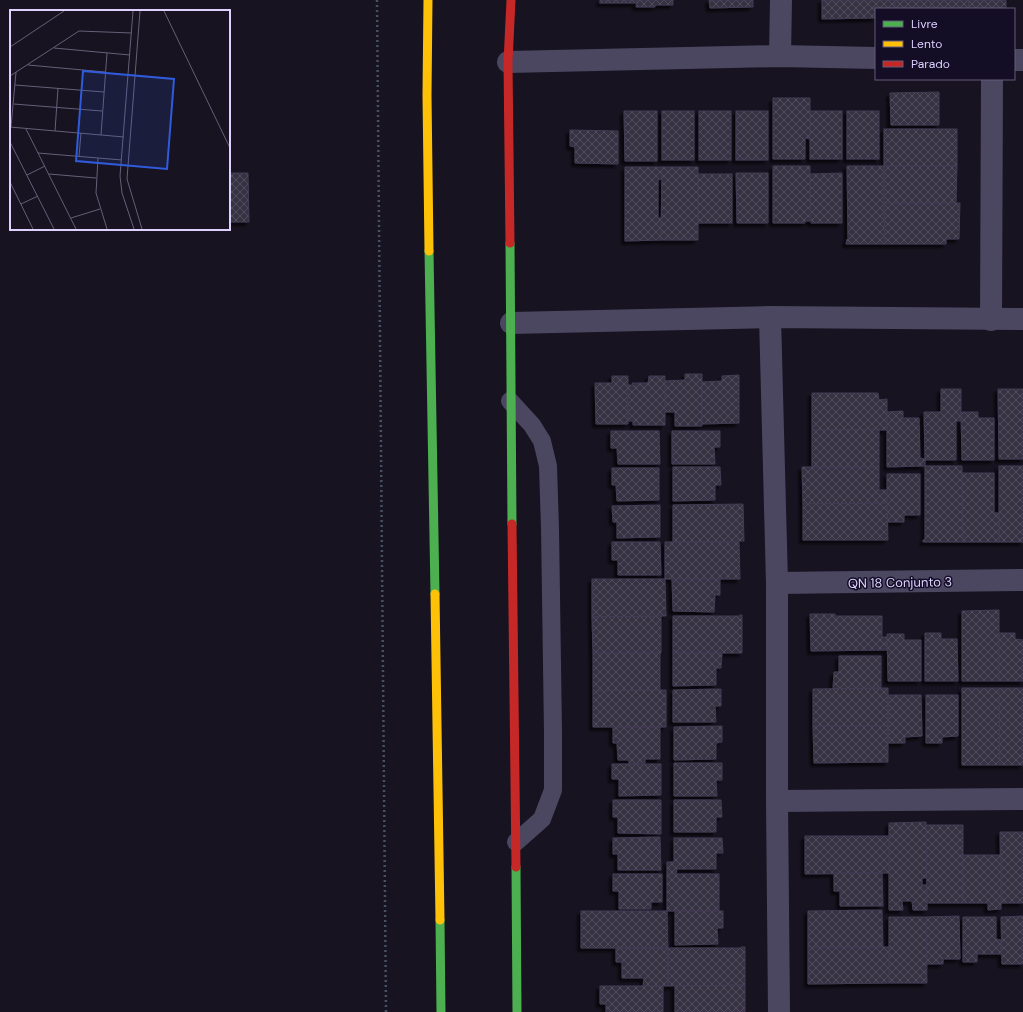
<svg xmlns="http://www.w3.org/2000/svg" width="1023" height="1012" viewBox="0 0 1023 1012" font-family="'DM Sans',sans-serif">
<defs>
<pattern id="building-cross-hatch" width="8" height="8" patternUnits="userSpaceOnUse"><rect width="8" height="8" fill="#363042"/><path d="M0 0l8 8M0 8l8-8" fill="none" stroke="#524d5e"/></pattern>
<filter id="shadow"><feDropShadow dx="-3.5" dy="3.5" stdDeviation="1" flood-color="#0009"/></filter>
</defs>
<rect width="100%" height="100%" fill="#171320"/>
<g fill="url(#building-cross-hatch)" stroke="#433c54" filter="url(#shadow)">
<rect x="600" y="0" width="37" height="3"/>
<polygon points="637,0 673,0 673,5 655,5 655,7 636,7"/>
<polygon points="709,0 753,0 753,7 710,8"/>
<polygon points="822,0 895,0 895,9 876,9 876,18 822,19"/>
<rect x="895" y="0" width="38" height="9"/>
<polygon points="933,0 968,0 969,9 933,9"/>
<polygon points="968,0 1006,0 1006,9 969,9"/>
<polygon points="939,92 939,125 891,125 890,93"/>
<polygon points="773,98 810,98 810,139 805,138 805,159 773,159"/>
<polygon points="624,111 657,111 657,161 625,161"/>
<rect x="662" y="111" width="32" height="49"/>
<rect x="699" y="111" width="32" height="49"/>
<rect x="736" y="111" width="32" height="49"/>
<rect x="810" y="111" width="32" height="48"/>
<rect x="847" y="111" width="32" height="48"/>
<rect x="884" y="129" width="73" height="37"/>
<polygon points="570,130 618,131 618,164 575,163 575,147 570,146"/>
<polygon points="773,166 810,166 810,221 805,221 805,223 773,223"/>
<polygon points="847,166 884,166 885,244 846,244 847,239 848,240"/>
<polygon points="884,166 957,166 956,203 884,203"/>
<polygon points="625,167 662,167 662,179 658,180 658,218 661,218 661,240 625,241"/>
<polygon points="662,167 698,167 698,240 661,240"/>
<polygon points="229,173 248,173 249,222 229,222"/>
<polygon points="736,173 768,173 768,223 737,223"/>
<polygon points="842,173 842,223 811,223 810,174"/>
<rect x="698" y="174" width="34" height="49"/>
<polygon points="884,203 960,203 959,239 946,239 946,244 885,244"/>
<polygon points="685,374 702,374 702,426 675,426 675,412 665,412 664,381 685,380"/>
<polygon points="739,375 739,423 702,424 702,382 722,381 722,376"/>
<polygon points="612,376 628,376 628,424 596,424 595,383 612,383"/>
<polygon points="649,376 665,376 665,425 633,425 633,421 628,421 627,385 633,385 632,383 648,383"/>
<polygon points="941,389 961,389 961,421 956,421 956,460 925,460 924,412 941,412"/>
<polygon points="998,389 1023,389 1023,459 999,459"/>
<polygon points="812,393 878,393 879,400 887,399 887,430 812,430"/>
<polygon points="903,411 903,418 919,418 920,458 925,459 925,466 887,467 887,412"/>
<polygon points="961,412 978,412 978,418 994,418 994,460 962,460"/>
<polygon points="879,429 879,467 812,467 812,430"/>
<polygon points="611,431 659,431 660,464 618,464 617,448 611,448"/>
<polygon points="672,431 720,431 720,447 714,447 715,464 672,464"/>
<polygon points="925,466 962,466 963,542 923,542 923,540 925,540"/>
<rect x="999" y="466" width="24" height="76"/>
<polygon points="673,467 720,467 721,485 715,485 715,500 673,501"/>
<polygon points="802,467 879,467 879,490 888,490 887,503 803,504"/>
<polygon points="612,468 659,468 659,500 617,501 616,485 612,485"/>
<polygon points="962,473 994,473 994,513 999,513 999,542 963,542"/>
<polygon points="887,474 920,474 920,515 904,515 904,522 887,522"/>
<polygon points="887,503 888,540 803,540 803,504"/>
<polygon points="743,504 744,541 673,542 673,505"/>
<polygon points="660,505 660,537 617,538 617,522 613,522 612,506"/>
<polygon points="612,542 660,542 661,575 618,575 618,560 612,560"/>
<polygon points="665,542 739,542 740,579 665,579"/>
<polygon points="592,579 665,579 666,616 592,617"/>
<polygon points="672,579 720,579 720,595 715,595 714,612 673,611"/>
<polygon points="999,610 999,681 962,681 962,611"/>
<polygon points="810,614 835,614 835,616 882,616 882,637 887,637 887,650 811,651"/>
<polygon points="740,615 742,615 742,653 673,653 673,616 740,616"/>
<polygon points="661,616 661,653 593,653 592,617"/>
<polygon points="925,633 941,633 941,639 957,639 958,681 925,681"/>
<polygon points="999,633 1015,633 1015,639 1023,640 1023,681 999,681"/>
<polygon points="887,634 904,634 904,640 921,640 921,681 888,681"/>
<polygon points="593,653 660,653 660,690 593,691"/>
<polygon points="673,653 722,653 721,668 716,668 716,685 673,686"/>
<polygon points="839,656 881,656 881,688 833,689 834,672 839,672"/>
<polygon points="888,688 888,726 813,726 813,689"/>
<polygon points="962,688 999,688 1000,765 962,765"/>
<polygon points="999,688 1023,688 1023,765 1000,765"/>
<polygon points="721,689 721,706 715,706 716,722 673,722 673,690"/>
<polygon points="666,690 666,727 593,727 593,691"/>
<polygon points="888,695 921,695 922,736 905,737 905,743 888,743"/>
<polygon points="926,695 958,695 958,736 942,737 942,743 926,743"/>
<polygon points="722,726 722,742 716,743 716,759 674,760 674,727"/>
<polygon points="813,726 888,726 888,762 814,763"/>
<polygon points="613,727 660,727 660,759 645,759 645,763 629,764 629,760 618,760 617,743 613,743"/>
<polygon points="674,763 722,763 722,780 716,780 717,796 674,796"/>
<polygon points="612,764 661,764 661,795 619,796 619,779 612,779"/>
<polygon points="613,800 661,800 661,834 618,833 618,817 613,817"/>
<polygon points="674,800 721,800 722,817 716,817 716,832 674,832"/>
<polygon points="926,822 927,878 922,878 922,885 927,885 927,910 913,910 912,901 902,901 903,910 889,910 889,823"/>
<polygon points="926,825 963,825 963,903 927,903"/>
<polygon points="1000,832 1023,832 1023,903 1001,903"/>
<polygon points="805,836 889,836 889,873 805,874"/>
<polygon points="660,837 661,870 618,870 618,854 613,854 613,838"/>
<polygon points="674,838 722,838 723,853 716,853 716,869 677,869 676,874 667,874 667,862 674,862"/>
<polygon points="963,855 1001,855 1001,909 988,910 988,903 963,903"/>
<polygon points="834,873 882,873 883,906 840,906 840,891 834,891"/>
<polygon points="613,874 662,874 662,902 651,902 651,909 619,909 619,891 613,891"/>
<rect x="667" y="874" width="52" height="37"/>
<polygon points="882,910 883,947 808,947 808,911"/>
<polygon points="581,911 667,911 668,948 581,948"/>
<polygon points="675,911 723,911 723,928 717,928 718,944 675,945"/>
<polygon points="959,916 960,959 943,959 943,964 927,964 926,917"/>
<polygon points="1023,916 1023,964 1002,964 1001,917"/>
<polygon points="889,917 926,917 927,983 889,983"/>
<polygon points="963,917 996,917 996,939 1001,940 1001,954 977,954 977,962 963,962"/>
<polygon points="741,947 745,947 745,985 668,986 668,948 741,948"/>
<polygon points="808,947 889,947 889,983 808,984"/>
<polygon points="616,948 668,948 668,986 643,986 644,978 622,978 622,962 616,962"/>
<polygon points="745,985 745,1012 675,1012 675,986"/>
<polygon points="600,986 663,986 663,1012 606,1012 606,1004 600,1004"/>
</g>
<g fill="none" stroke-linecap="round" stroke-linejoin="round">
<polyline stroke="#465263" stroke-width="2.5" stroke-dasharray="2 3" stroke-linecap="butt" points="377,0 386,1012"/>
<polyline stroke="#4b4761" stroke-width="18" points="510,401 532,425 542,441 548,466 550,528 553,732 553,790 542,819 516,842"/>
<g stroke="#4b4761" stroke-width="22">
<polyline points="780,56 781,0"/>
<polyline points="1014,60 1023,60"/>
<polyline points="508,62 780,56 876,58"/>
<polyline points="770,317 777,583 777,801 779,1012"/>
<polyline points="991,320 992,79"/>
<polyline points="511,323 770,317 1023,319"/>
<polyline points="777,583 1023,580"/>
<polyline points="777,801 1023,799"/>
</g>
<g stroke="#4caf50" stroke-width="9">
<polyline points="510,243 512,524"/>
<polyline points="429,251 435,594"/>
<polyline points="516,867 517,1012"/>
<polyline points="440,920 441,1012"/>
</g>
<g stroke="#ffc107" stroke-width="9">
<polyline points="428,0 427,95 429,251"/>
<polyline points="435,594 440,920"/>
</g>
<g stroke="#c62828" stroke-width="9">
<polyline points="510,243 508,62 511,0"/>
<polyline points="512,524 516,867"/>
</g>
</g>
<g text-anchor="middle" stroke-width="3" stroke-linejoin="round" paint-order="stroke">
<g font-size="13" fill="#dcd1ff" stroke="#140d26">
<text transform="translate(900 582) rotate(-1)" y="5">QN 18 Conjunto 3</text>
</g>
</g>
<g transform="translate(10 10)">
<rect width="220" height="220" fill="#171320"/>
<path fill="none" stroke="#665f79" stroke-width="1" d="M123 1 110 166 112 183 124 219M130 1 117 169 132 219M154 1 220 138M0 37 54 1M44 38 120 45M18 55 95 62M0 66 69 21 122 23M5 75 94 82M4 94 92 101M0 117 114 127M1 117 6 62M16 119 66 219M45 121 48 78M91 125 97 43M0 132 44 219M28 143 112 150M69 146 71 123M88 148 86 183 97 219M39 164 86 168M17 165 35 156M0 172 23 219M11 194 28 186M61 208 90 199"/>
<path fill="#305bdc" fill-opacity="0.15" stroke="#305bdc" stroke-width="2" d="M73 61 164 69 157 159 66 151Z"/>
<rect width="220" height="220" fill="none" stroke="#dcd1ff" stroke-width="2"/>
</g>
<rect x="875" y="8" width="140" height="72" fill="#140d26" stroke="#645b7d"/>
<rect x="883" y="21" width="20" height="6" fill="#4caf50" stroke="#645b7d"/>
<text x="911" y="28" font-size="12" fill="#dcd1ff">Livre</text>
<rect x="883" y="41" width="20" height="6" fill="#ffc107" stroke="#645b7d"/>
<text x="911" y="48" font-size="12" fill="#dcd1ff">Lento</text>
<rect x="883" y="61" width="20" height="6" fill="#c62828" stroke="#645b7d"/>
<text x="911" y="68" font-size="12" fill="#dcd1ff">Parado</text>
</svg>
